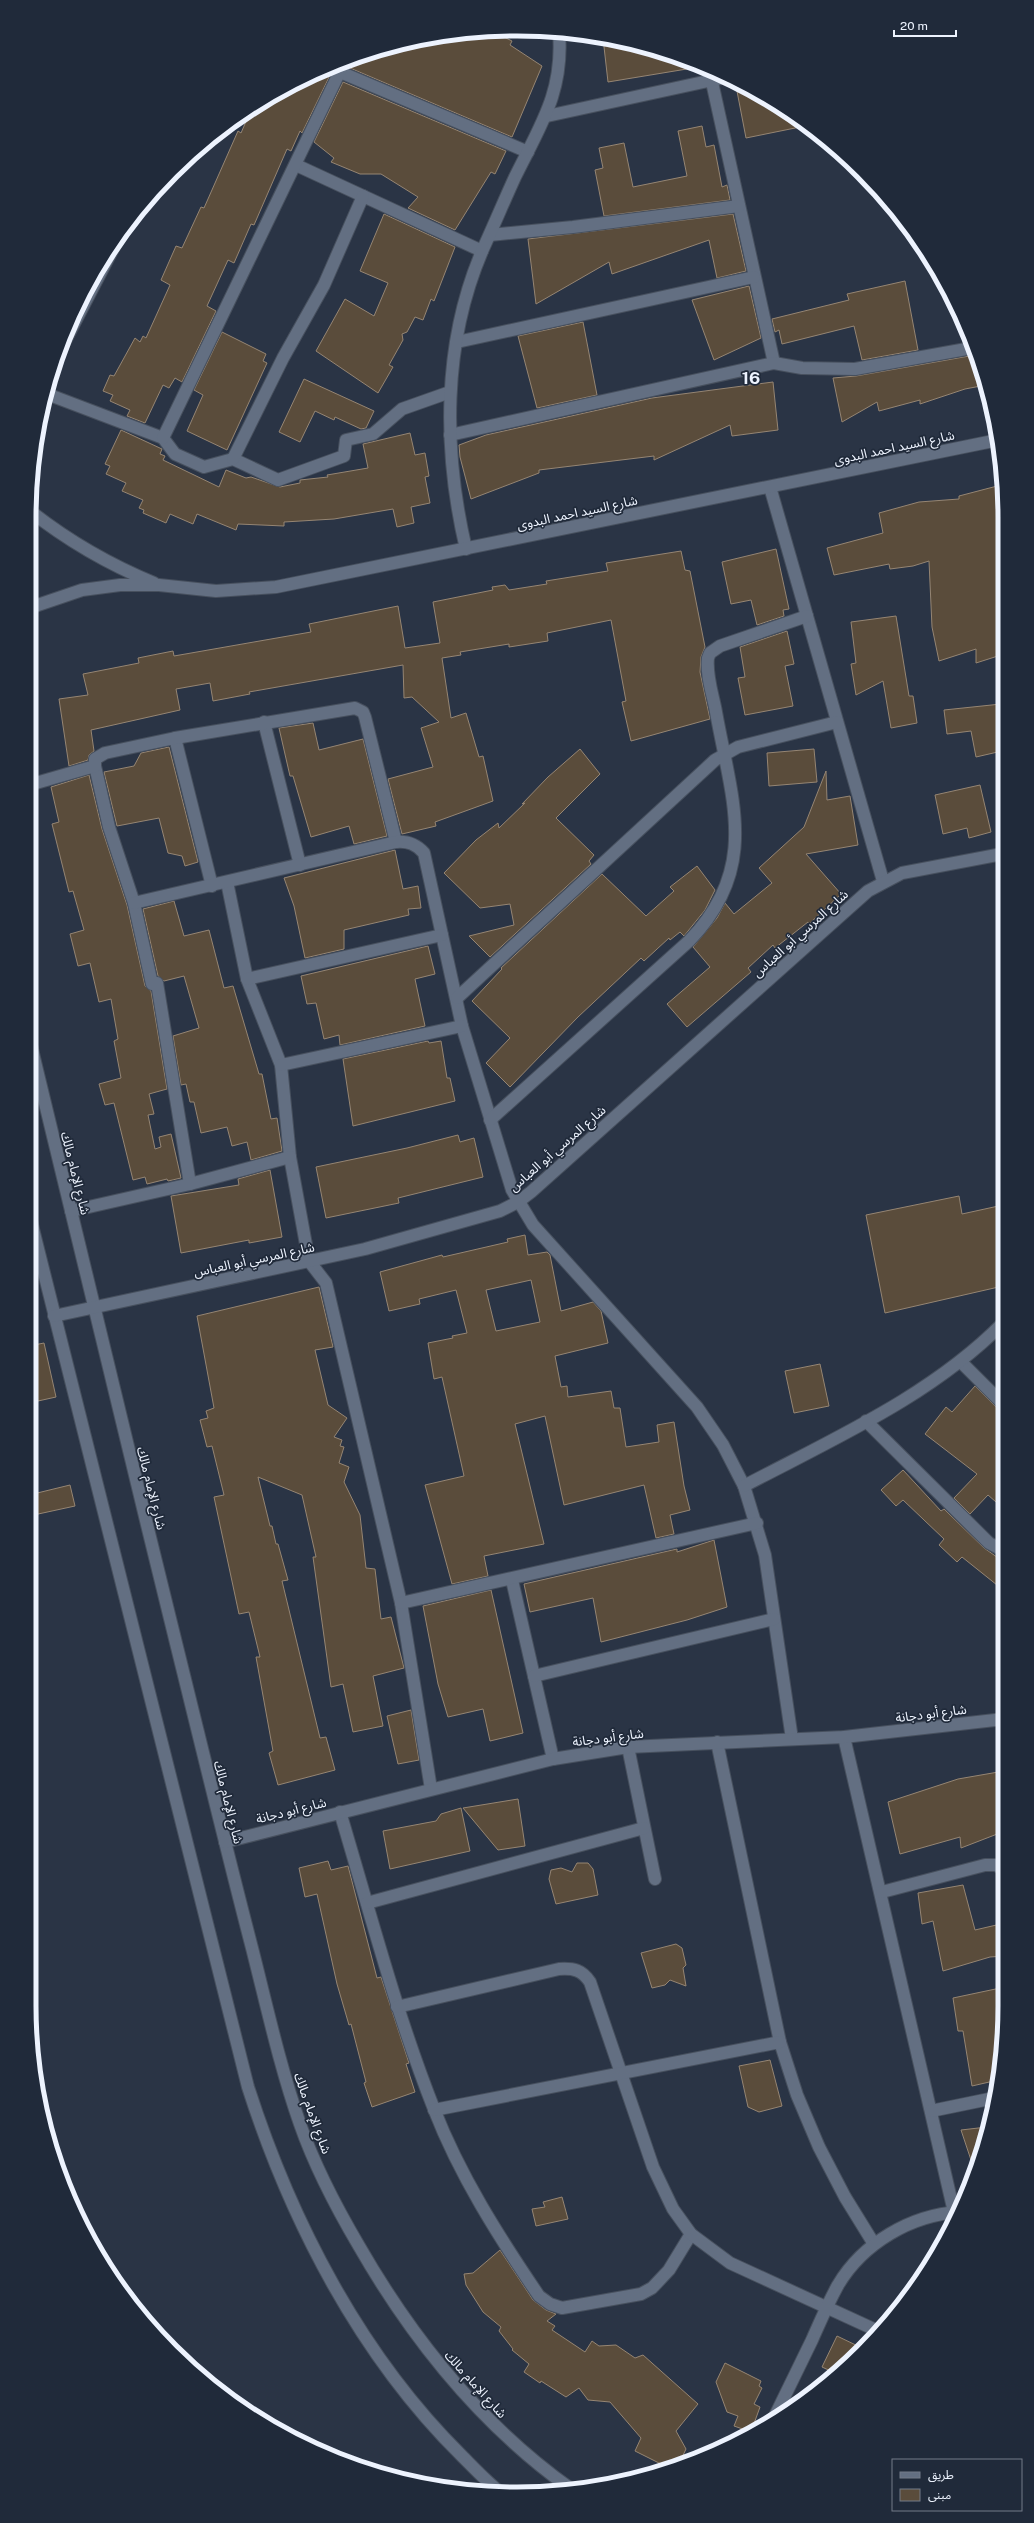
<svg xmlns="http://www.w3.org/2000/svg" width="1034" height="2523" viewBox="0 0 1034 2523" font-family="'Public Sans','Noto Sans Arabic',sans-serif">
<rect width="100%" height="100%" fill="#2a3445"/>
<g fill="#5a4c3b" stroke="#958573" fill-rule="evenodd">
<polygon points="490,30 512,41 510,45 542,66 512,137 350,68 351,61 390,46 467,33 477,36 480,31"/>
<polygon points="603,38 674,55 699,67 608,82"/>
<polygon points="334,67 302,133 300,131 291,151 287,149 254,225 251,224 234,263 228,260 207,306 216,311 182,382 175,378 169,388 163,385 145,423 127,416 130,410 110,401 113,395 103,391 110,375 114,376 135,338 140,342 143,336 146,338 170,285 161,280 176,246 182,248 201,207 204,208 238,131 241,133 251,110 301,79"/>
<polygon points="343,82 506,151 495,174 491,172 455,230 408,208 418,197 381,174 360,174 331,162 334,158 314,142"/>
<polygon points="736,86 788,111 805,126 746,138"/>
<polygon points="702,126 706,147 714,145 722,187 727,185 730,200 604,216 595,170 603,168 599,148 624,143 633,187 687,176 678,131"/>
<polygon points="384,214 455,247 434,301 431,299 423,320 415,317 407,332 402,334 403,340 389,365 393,367 378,393 316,351 345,299 374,316 388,283 360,271"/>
<polygon points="733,214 746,271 717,278 709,240 612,274 609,262 536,304 528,239"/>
<polygon points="905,281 918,350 862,360 854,326 782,344 779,330 775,332 772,319 849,300 847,294"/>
<polygon points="749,286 761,338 714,360 692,300"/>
<polygon points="583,322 597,395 537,408 518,336"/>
<polygon points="222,332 266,354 263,361 267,363 227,450 187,431 203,395 194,390"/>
<polygon points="975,355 986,385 965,389 920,404 920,400 879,411 877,402 842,422 833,378 856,376"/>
<polygon points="304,379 374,411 366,428 361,429 335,417 334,420 315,411 300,442 279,432"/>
<polygon points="773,382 778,430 732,436 730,425 654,460 654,456 539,470 539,473 471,499 460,457 459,445 486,435 652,398"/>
<polygon points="121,430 162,449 160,454 165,456 163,460 219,487 226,470 246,478 251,477 280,487 300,483 300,480 328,477 327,475 368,468 363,444 410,433 415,455 425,453 429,476 425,477 430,503 411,507 414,523 397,527 393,509 334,519 284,522 284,526 238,524 236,530 197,514 193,524 170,514 166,523 143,513 144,510 139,508 143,500 122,491 126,483 106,474 110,466 105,464"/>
<polygon points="1001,485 1001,655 976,663 976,649 939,661 932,627 929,561 913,566 890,569 889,564 834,575 827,548 883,533 879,513 919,502 959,499 959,496"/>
<polygon points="776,549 789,609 783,610 784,616 757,625 751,600 731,604 722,562"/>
<polygon points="681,551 685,570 690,571 705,647 701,657 700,672 710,719 631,741 622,702 626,701 611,620 547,633 548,641 509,647 509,644 460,652 461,655 442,658 451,718 466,713 479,757 483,756 493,801 435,822 436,826 402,834 388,779 433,767 421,728 439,722 412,697 404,698 403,665 249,692 250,694 213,701 210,683 176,689 180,710 91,730 94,751 89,755 88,760 69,766 59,699 88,695 83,674 139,663 138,658 173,651 174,656 311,632 309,624 398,606 405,648 440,643 433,602 493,590 492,587 505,585 509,590 547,584 546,581 608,571 606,563"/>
<polygon points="896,616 909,696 913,696 917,723 891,728 883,681 856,695 851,664 856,663 851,622"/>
<polygon points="787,631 794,664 785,666 793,706 745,715 738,678 745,677 740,647"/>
<polygon points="1001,704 1002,751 976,757 971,731 947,734 944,710"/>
<polygon points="313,723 319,750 363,739 387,836 354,844 349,826 311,837 293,776 290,776 279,728"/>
<polygon points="169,747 198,862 185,866 182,856 168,853 159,818 117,826 104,772 134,766 141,753"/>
<polygon points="580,749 600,774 556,818 594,855 589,861 591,864 490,957 469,936 514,925 510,904 480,908 444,873 476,840 498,823 499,828 525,803 522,804 548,777"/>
<polygon points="814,749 817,782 769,786 767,753"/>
<polygon points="826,771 827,800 850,796 858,845 806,854 841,894 809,924 808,922 775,948 773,945 748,968 751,972 687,1027 667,1004 710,967 693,947 717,918 725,903 734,914 772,883 759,868 804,827"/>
<polygon points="89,775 102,829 127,905 145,986 151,991 167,1089 149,1094 154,1114 148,1115 155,1149 161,1147 159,1137 171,1134 181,1178 168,1181 167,1179 147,1184 145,1177 133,1180 114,1103 105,1105 99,1084 121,1078 114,1041 118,1039 111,999 99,1002 90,963 78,966 70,934 84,930 73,891 69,892 52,824 59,822 51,787"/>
<polygon points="980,785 991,832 969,838 967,828 943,834 935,795"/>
<polygon points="395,850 403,889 418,886 421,908 408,909 409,915 344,930 344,949 305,958 294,906 284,878"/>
<polygon points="697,866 715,890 705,910 684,936 680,932 670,940 669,938 644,961 641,958 578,1017 510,1087 486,1063 510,1038 472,1001 502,969 501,968 602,874 646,916 674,891 670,887"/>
<polygon points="174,901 184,936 209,930 224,988 233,986 259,1074 262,1074 271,1119 277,1118 282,1151 251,1160 247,1142 232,1146 227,1127 201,1133 194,1102 190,1102 186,1084 181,1085 173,1036 199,1028 184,976 164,981 158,976 143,909"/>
<polygon points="428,946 435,974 415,979 425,1026 340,1045 339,1035 324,1039 316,1003 307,1004 301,976"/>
<polygon points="428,1041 429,1043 441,1041 447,1078 450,1078 455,1101 353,1126 343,1059"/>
<polygon points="458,1135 460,1142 474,1138 483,1177 398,1198 399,1203 326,1218 316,1167 407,1148"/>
<polygon points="270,1170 282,1237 249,1243 249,1240 181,1253 171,1196 239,1185 238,1179"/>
<polygon points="959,1196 962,1214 1003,1205 1003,1286 885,1313 866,1215"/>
<path d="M525 1235 528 1255 547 1252 550 1255 561 1311 593 1302 601 1311 608 1343 555 1356 561 1387 567 1386 568 1397 611 1391 614 1408H620L626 1447 659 1442 657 1425 674 1422 684 1486 690 1510 670 1515 674 1534 656 1538 644 1485 564 1505 545 1416 515 1424 544 1544 484 1556 488 1576 452 1584 425 1485 464 1476 442 1377 434 1379 428 1343 453 1338 452 1336 467 1333 456 1290 419 1299 420 1304 389 1311 380 1272 442 1255 443 1257 508 1242 507 1239ZM531 1280 540 1322 496 1331 486 1290Z"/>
<polygon points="319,1287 333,1347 315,1350 328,1405 347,1418 334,1437 342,1440 340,1446 344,1447 339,1463 349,1467 344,1482 360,1515 366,1568 375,1569 381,1619 391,1617 404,1668 373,1676 383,1726 353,1732 343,1684 331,1687 313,1557 316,1557 302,1495 258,1477 270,1526 272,1526 276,1544 278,1544 288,1580 282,1581 320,1738 326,1737 335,1770 278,1785 269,1753 273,1751 256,1657 260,1657 249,1612 239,1614 214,1497 224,1495 212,1446 207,1447 200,1420 208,1418 206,1411 214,1408 197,1316"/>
<polygon points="44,1343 56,1397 29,1403 29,1346"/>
<polygon points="820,1364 829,1406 794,1413 785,1371"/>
<polygon points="975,1386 998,1409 1003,1411 1004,1509 988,1495 970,1514 954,1498 977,1474 925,1434 946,1407 952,1412"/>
<polygon points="903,1470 941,1511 944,1509 984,1548 1004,1562 1004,1577 997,1585 962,1557 957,1562 939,1545 944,1539 903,1500 896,1506 881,1490"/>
<polygon points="70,1485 75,1506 29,1516 29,1495"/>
<polygon points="714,1540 727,1607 687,1620 601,1642 593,1598 530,1612 524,1584 677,1549 677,1552"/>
<polygon points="491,1590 523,1733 490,1741 483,1709 448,1717 438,1684 423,1606"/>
<polygon points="411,1710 419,1760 398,1764 387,1716"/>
<polygon points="1004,1771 1005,1831 961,1848 960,1837 900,1854 888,1802 958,1779"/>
<polygon points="518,1799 525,1846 498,1850 463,1808"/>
<polygon points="461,1808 470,1851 390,1869 383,1831 436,1821 441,1814"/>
<polygon points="328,1861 331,1870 348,1866 377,1978 381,1977 409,2063 406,2064 415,2092 372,2107 364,2083 366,2082 351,2024 349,2025 337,1984 317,1894 305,1897 299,1868"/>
<polygon points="577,1863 588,1863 593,1869 598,1895 556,1904 549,1879 551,1870 561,1868 572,1872"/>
<polygon points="963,1885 975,1930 1005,1923 1005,1956 990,1957 943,1971 933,1921 922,1924 918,1893"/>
<polygon points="676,1944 682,1948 686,1965 683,1968 686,1986 670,1980 665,1985 652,1988 641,1953"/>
<polygon points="1005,1987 998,2080 972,2086 963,2031 958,2031 953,1998"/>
<polygon points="770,2060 782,2106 759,2112 748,2107 739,2066"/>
<polygon points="987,2127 979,2163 975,2172 961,2130"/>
<polygon points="562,2197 568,2219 536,2226 532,2209 545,2207 543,2202"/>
<polygon points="500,2250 533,2300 546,2310 556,2314 547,2321 555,2326 552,2330 585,2352 592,2341 599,2346 616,2345 635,2358 643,2355 698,2404 676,2431 686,2449 678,2466 671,2469 635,2451 641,2438 610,2402 588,2400 579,2388 566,2397 541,2381 540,2383 524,2372 529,2364 512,2350 513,2349 499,2331 501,2327 483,2312 466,2285 464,2274 473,2273"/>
<polygon points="837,2336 862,2348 837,2374 822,2367"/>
<polygon points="725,2363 761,2381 759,2386 762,2388 754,2404 760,2407 751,2432 734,2426 738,2416 727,2412 716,2382"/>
</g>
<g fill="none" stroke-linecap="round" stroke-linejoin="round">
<g stroke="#47505e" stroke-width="14">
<g id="minor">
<polyline points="340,72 528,152"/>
<polyline points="710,73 774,363"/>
<polyline points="547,116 722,78"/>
<polyline points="296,165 482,251"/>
<polyline points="490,235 573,227 739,206"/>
<polyline points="457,342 754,277"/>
<polyline points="54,362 116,243"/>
<polyline points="47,394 163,438 175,454 204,467 233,459 278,480 344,456 346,440 373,434 402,409 450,392"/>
<polyline points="450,435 774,363 802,368 855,369 972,348"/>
<polyline points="163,438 344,63"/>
<polyline points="233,459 283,358 324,285 363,196"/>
<polyline points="770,487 883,881"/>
<path d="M29 510C68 541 108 564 154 583"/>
<path d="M466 549C443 451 442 343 483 249 494 225 504 201 515 177 540 126 564 92 559 32"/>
<polyline points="29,608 82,590 120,585 159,585 216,591 276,587 998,440"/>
<polyline points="264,722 300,865"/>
<polyline points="175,738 212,886"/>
<polyline points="95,766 109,827 134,903 152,984 157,983 190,1184"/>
<polyline points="29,785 95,766 95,759 105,753 175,738 355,708 363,712 365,717 396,842"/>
<polyline points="227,882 247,979 281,1065 290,1157 309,1261 326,1283 401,1603 431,1789"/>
<path d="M134 903 396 842C408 841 416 844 424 853L462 1026 512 1190 533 1225 697 1407 723 1445 744 1486 765 1555 792 1739"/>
<polyline points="247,979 442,935"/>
<polyline points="457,998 715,760 738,747 837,722"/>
<path d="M29 1037C78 1241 127 1444 177 1647 202 1748 226 1848 252 1948 267 2007 280 2067 300 2124 315 2167 336 2207 359 2246 413 2340 481 2425 571 2489"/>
<polyline points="281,1065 462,1026"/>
<path d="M490 1120 689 941C760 868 732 801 716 712 713 695 706 676 708 658L710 653 720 646 807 616"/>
<polyline points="71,1211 190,1184 290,1157"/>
<path d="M29 1213 248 2087C291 2221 360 2355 461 2455 474 2468 487 2482 501 2493"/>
<polyline points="54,1316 365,1249 500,1211 518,1202 531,1192 868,891 902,873 1002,854"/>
<polyline points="961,1362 1003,1404"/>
<polyline points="866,1421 989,1543 1004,1551"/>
<path d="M744 1486C833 1439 931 1396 1003 1323"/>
<polyline points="512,1580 553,1759"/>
<polyline points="401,1603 757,1523"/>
<polyline points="534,1676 774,1619"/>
<polyline points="844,1737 954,2212"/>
<polyline points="717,1742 780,2042 797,2095 819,2147 845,2197 874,2244"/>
<polyline points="628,1747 655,1879"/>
<path d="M340 1812C370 1912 396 2013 434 2109 460 2176 499 2237 539 2296L550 2304 562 2308 641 2294 652 2288 669 2270 691 2234"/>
<polyline points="225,1842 553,1759 628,1747 844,1737 1004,1719"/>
<polyline points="882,1892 985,1865 995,1865 1005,1869"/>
<polyline points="367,1903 644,1828"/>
<path d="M397 2007 559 1969C574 1968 582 1970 590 1982L653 2167 673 2209 691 2234 730 2263 878 2331"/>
<polyline points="434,2110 780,2042"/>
<polyline points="931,2111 994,2098"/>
<path d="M773 2420C786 2393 799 2367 812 2340 820 2322 828 2303 838 2285 863 2243 911 2215 959 2212"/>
</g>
</g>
<use href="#minor" stroke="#636f82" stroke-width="12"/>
</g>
<g text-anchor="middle" stroke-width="3.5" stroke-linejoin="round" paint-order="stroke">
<g font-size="13" fill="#edf3fe" stroke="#202a3a">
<text transform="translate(894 447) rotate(-12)" y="5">شارع السيد احمد البدوى</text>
<text transform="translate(577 512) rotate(-12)" y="5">شارع السيد احمد البدوى</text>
<text transform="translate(800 933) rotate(-42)" y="5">شارع المرسي أبو العباس</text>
<text transform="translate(557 1148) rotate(-41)" y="5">شارع المرسي أبو العباس</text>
<text transform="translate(76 1173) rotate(76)" y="5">شارع الإمام مالك</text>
<text transform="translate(254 1259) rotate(-12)" y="5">شارع المرسي أبو العباس</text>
<text transform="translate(152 1488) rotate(76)" y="5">شارع الإمام مالك</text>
<text transform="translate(931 1713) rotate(-7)" y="5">شارع أبو دجانة</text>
<text transform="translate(608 1737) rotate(-7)" y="5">شارع أبو دجانة</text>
<text transform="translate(229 1802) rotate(76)" y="5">شارع الإمام مالك</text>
<text transform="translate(291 1810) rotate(-14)" y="5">شارع أبو دجانة</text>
<text transform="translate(313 2113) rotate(70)" y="5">شارع الإمام مالك</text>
<text transform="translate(476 2384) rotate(48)" y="5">شارع الإمام مالك</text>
</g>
<g font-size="17" font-weight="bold" fill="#edf3fe" stroke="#202a3a">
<text x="751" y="384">16</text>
</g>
</g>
<path d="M0 0H1034V2523H0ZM517 36H517A481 481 0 0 1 998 517V2006A481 481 0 0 1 517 2487H517A481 481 0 0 1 36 2006V517A481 481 0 0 1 517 36Z" fill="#202a3a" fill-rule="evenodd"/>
<path fill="none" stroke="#edf3fe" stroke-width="5" d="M517 36H517A481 481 0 0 1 998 517V2006A481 481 0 0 1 517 2487H517A481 481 0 0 1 36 2006V517A481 481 0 0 1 517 36Z"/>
<rect x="892" y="2459" width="130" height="52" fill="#202a3a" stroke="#727a88"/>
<rect x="900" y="2472" width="20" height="6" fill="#636f82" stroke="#727a88"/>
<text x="928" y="2479" font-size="12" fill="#edf3fe">طريق</text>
<rect x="900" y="2489" width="20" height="12" fill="#5a4c3b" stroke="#727a88"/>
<text x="928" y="2499" font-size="12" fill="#edf3fe">مبنى</text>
<path d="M894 30v6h62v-6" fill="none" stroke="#edf3fe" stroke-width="2"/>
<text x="900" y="30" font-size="12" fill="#edf3fe" stroke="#202a3a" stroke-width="3" paint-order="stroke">20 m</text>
</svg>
